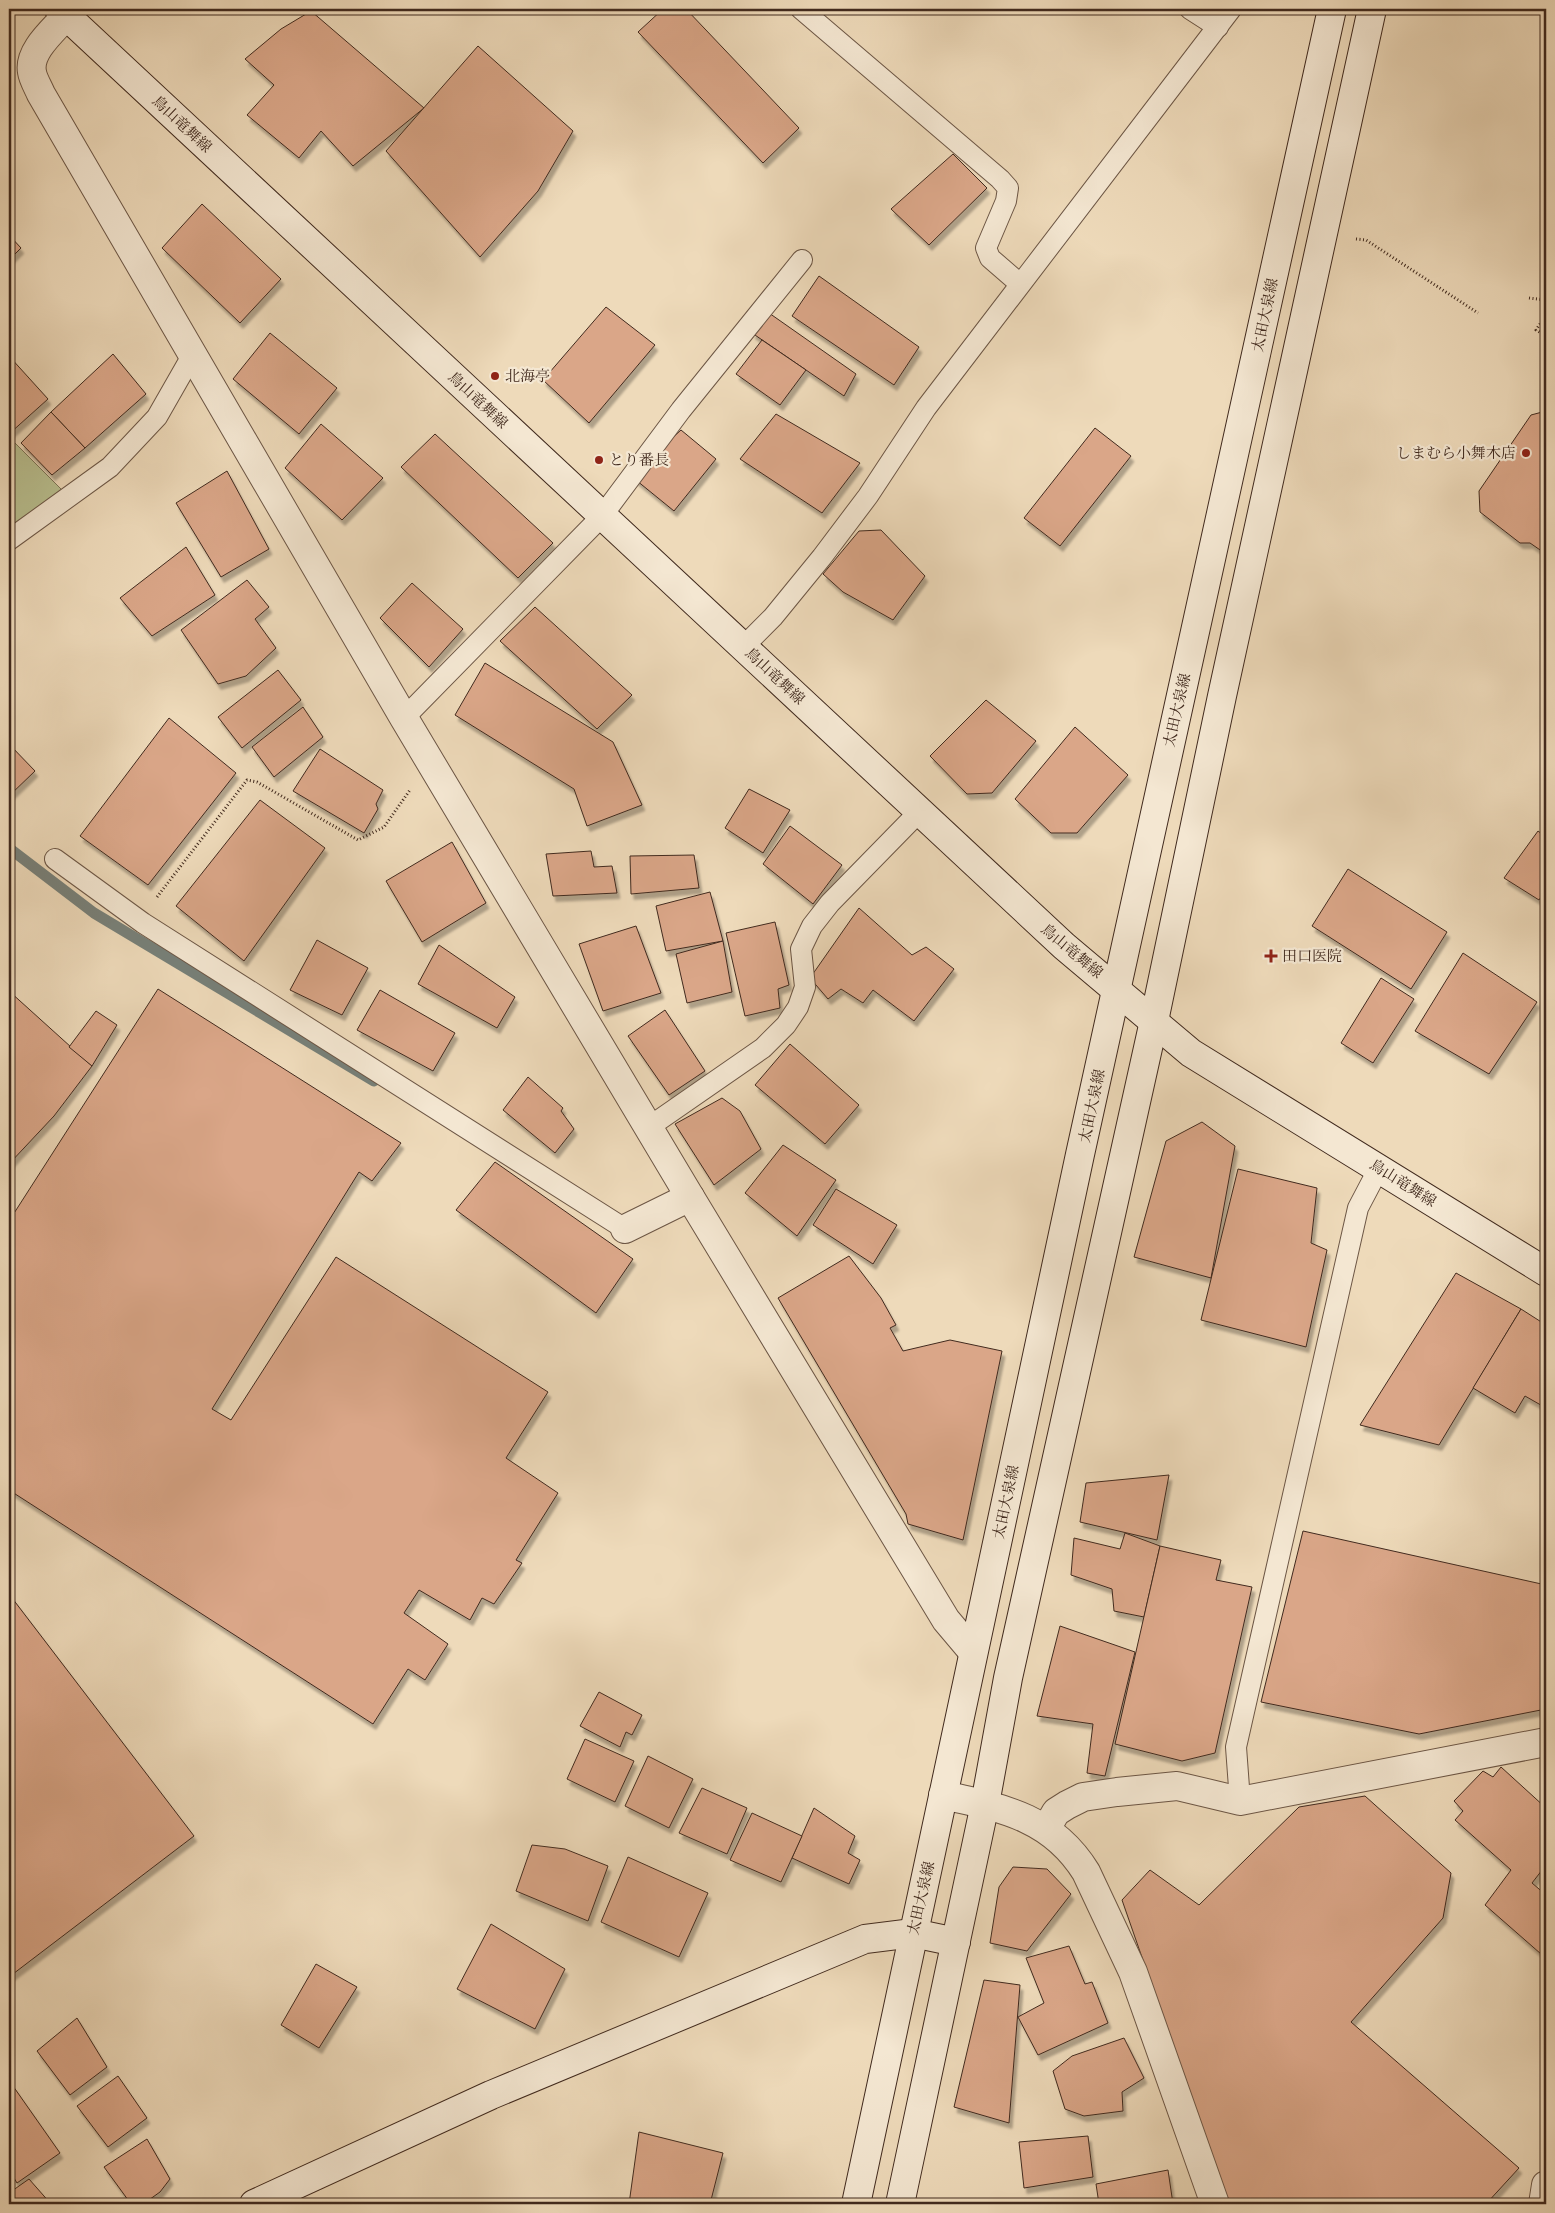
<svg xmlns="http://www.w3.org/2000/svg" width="1555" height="2213" viewBox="0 0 1555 2213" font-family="'Old Standard TT','Noto Serif JP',serif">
<defs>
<filter id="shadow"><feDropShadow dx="3" dy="5.5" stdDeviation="1" flood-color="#0004"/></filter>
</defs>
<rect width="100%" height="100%" fill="#eedaba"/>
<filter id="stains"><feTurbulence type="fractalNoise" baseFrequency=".004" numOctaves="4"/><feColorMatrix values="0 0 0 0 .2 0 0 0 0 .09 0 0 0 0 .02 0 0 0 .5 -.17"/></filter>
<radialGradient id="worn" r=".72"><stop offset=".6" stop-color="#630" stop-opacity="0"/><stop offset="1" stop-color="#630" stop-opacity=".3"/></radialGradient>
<polygon fill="#b9c090" stroke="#7d7557" points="9,437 62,490 9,529"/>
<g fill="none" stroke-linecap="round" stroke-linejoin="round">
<polyline stroke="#778079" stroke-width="11" points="9,848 94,913 374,1081"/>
</g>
<g fill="#daa688" stroke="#412a1e" filter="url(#shadow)">
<polygon points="663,9 686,9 799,128 763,163 638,32"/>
<polygon points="311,11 424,108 353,166 321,131 299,158 247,115 274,85 245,59 281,29"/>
<polygon points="478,46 573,131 538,191 480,257 386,151"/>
<polygon points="953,154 987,188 929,245 891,209"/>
<polygon points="202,204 281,279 240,323 162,248"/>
<polygon points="9,235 21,248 9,260"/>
<polygon points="819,276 919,347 894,385 792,316"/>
<polygon points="606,307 655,345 589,423 543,380"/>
<polygon points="769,313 856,374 844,396 752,333"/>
<polygon points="270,333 337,388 299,434 233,379"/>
<polygon points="762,340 806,370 780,405 736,374"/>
<polygon points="113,354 146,394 85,448 51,412"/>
<polygon points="9,356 48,399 9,434"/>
<polygon points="1546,411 1546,554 1530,543 1520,543 1480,512 1479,491 1531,415"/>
<polygon points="51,412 85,448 52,475 21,443"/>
<polygon points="776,414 860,463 822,513 740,459"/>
<polygon points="321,424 383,478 342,520 285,468"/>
<polygon points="1095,428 1131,456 1060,546 1024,518"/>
<polygon points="681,430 716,459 674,511 631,476"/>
<polygon points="435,434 553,543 518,578 401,467"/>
<polygon points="227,471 269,549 221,577 176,503"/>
<polygon points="881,530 925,576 893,620 843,592 823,574 859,531"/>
<polygon points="186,547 215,595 152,636 120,598"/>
<polygon points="247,580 269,607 255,619 276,648 246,676 218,684 181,630"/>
<polygon points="412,583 463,629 429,667 380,618"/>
<polygon points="535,607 632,695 597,729 500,641"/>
<polygon points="485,663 613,742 642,805 587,826 574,789 455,715"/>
<polygon points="278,670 301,700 242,748 218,717"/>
<polygon points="986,700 1036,741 992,793 967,794 930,756"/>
<polygon points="303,707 323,737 274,777 252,747"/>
<polygon points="169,718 236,773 148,885 80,836"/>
<polygon points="1075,727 1128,775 1077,833 1051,833 1015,799"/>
<polygon points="9,744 35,771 9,796"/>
<polygon points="320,749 383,790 376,804 378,809 364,833 293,791"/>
<polygon points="749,789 790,810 763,853 725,828"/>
<polygon points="260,800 325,848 244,961 176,906"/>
<polygon points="790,826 842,865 813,904 763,864"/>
<polygon points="1538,831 1546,837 1546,889 1539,900 1504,878"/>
<polygon points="452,842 486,903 422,942 386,881"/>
<polygon points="591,851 594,867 612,866 617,893 553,896 546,854"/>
<polygon points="694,855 699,888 631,894 630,856"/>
<polygon points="1348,869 1447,932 1411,989 1312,926"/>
<polygon points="710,892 723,941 666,951 656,906"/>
<polygon points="859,908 912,955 926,947 954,969 914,1021 873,990 863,1003 841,989 828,999 810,978"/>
<polygon points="775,922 789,985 778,989 780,1008 745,1016 726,933"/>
<polygon points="636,926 661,993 603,1011 579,944"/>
<polygon points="317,940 368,968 342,1015 290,990"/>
<polygon points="723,941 732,992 687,1003 676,954"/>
<polygon points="439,945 515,997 497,1028 418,984"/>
<polygon points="1463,953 1537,1002 1489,1074 1415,1031"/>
<polygon points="1381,978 1414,999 1373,1063 1341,1043"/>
<polygon points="158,989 401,1143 372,1181 359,1172 212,1409 231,1420 336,1257 548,1392 506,1458 558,1493 516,1560 522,1563 494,1604 482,1598 470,1620 419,1590 404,1613 448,1644 425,1680 408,1669 373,1724 9,1490 9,1419 12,1413 9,1410 9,1221"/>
<polygon points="380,990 455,1033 433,1071 357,1030"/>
<polygon points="9,991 92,1066 54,1116 9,1164"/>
<polygon points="665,1010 705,1071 669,1095 628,1036"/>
<polygon points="96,1011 117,1025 92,1066 69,1047"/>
<polygon points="790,1044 859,1105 825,1144 755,1085"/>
<polygon points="528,1077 563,1108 561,1111 574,1129 555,1153 503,1110"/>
<polygon points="722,1098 740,1111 761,1149 714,1185 675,1124"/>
<polygon points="1202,1122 1235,1146 1211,1278 1134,1257 1166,1141"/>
<polygon points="783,1145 836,1180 797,1236 745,1193"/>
<polygon points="495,1162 633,1259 596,1313 456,1210"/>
<polygon points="1238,1169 1317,1188 1311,1243 1327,1250 1306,1347 1201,1320"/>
<polygon points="836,1189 897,1225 873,1264 813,1225"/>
<polygon points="849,1256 881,1298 896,1325 890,1328 903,1351 950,1340 1002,1351 963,1540 908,1524 906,1514 778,1298"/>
<polygon points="1456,1273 1521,1309 1439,1445 1360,1425"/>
<polygon points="1521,1309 1546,1325 1546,1408 1525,1396 1515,1413 1473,1388"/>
<polygon points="1169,1475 1157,1540 1080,1522 1086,1483"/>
<polygon points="1303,1531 1546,1585 1546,1709 1419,1734 1261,1702"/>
<polygon points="1125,1533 1160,1546 1144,1617 1114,1611 1112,1589 1071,1575 1074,1538 1120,1549"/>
<polygon points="1160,1546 1221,1560 1216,1580 1252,1587 1215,1753 1182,1761 1115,1744"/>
<polygon points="9,1594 194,1836 9,1977"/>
<polygon points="1060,1626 1135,1652 1105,1776 1087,1773 1093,1724 1037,1716"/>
<polygon points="599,1692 642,1715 632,1735 626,1732 620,1747 580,1726"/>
<polygon points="585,1739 634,1761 615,1802 567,1779"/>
<polygon points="648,1756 693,1779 669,1828 625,1806"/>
<polygon points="1501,1767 1546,1808 1546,1865 1532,1883 1546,1895 1546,1947 1541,1954 1485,1905 1511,1870 1455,1820 1463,1811 1454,1801 1483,1771 1493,1777"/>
<polygon points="702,1788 747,1808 727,1854 679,1833"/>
<polygon points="1365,1796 1451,1873 1443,1918 1351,2022 1519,2168 1486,2204 1228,2204 1122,1900 1150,1870 1199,1905 1299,1807"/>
<polygon points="814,1808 855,1836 848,1853 860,1860 849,1884 792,1858"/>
<polygon points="752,1813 802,1836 781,1882 730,1860"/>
<polygon points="532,1845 565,1849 608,1866 588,1921 516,1891"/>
<polygon points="628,1857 708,1893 679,1957 601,1922"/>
<polygon points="1013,1867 1047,1869 1071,1894 1027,1951 990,1943 999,1887"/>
<polygon points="491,1924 565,1969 535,2029 457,1989"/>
<polygon points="1069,1946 1085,1984 1092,1982 1108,2023 1038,2055 1018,2017 1044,2003 1026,1958"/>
<polygon points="316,1964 357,1987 319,2048 281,2025"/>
<polygon points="984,1980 1020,1985 1009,2123 954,2107"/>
<polygon points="77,2018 107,2067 70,2095 37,2051"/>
<polygon points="1124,2038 1144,2078 1122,2092 1123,2111 1084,2116 1065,2109 1053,2071 1072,2056"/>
<polygon points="118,2076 147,2118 108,2147 77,2106"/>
<polygon points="13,2086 60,2153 17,2183 9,2170 9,2089"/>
<polygon points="639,2132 723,2153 710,2204 629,2204"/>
<polygon points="1088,2136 1093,2177 1024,2188 1019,2142"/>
<polygon points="147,2139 170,2179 160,2192 146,2202 131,2204 104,2167"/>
<polygon points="1168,2170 1173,2204 1099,2204 1096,2184"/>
<polygon points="29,2179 51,2204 9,2204 9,2193"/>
</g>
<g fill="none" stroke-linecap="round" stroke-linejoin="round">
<g stroke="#6c5645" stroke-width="22">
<g id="lane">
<polyline points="801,9 1000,179 1008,188 1006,201 986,248 990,258 1020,284"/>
<polyline points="1190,9 1218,27"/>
<polyline points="9,540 110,467 157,417 193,354"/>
<polyline points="743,647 773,617 822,557 868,496 926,408 1231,9"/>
<polyline points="404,718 602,516 681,410 802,260"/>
<polyline points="55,859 143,923 625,1229"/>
<polyline points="649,1127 763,1048 786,1025 798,1007 805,987 801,949 812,926 830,903 920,811"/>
<polyline points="1240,1801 1236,1747 1358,1208 1379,1168"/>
</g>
</g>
<g stroke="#6c5645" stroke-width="30">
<g id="street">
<path d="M66 16C54 30 28 51 32 72 33 79 38 87 41 94L404 718 690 1197 946 1620 973 1652"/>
<polyline points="625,1229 690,1197"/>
<path d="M943 1795C1002 1808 1052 1817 1086 1872L1133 1972 1215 2204"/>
<polyline points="1046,1829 1056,1812 1067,1805 1083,1797 1117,1792 1177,1786 1240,1801 1546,1742"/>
<polyline points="1543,2204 1546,2185"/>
</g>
</g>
<g stroke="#412a1e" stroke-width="30">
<g id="secondary">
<polyline points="59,9 1064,946 1191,1053 1546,1272"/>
<polyline points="254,2204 491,2095 865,1939 913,1933 956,1942"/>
<path d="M856 2204C1008 1471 1171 740 1332 9"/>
<polyline points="900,2204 985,1804 1008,1678 1154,1021 1222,696 1372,9"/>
</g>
</g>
<g stroke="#412a1e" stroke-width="3" stroke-dasharray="1 2.5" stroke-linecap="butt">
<polyline points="1356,239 1366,240 1478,313"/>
<polyline points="1529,298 1546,300"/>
<polyline points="1546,315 1536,330 1546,336"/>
<polyline points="157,897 247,780 257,782 358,840 384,827 410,790"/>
</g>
<use href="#lane" stroke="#f4e7d2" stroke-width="20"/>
<use href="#street" stroke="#f4e7d2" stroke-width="28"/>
<use href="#secondary" stroke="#f4e7d2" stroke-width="28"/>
</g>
<g fill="#8f2418" stroke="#f4e7d2" stroke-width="2">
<circle cx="495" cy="376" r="5"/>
<circle cx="1526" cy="453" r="5"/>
<circle cx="599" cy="460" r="5"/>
<path d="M1268.5 948.5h5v5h5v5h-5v5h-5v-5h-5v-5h5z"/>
</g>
<g text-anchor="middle" stroke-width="4.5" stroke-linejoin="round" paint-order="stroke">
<g font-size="15" fill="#412a1e" stroke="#f4e7d2">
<text transform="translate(182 124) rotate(43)" y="5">鳥山竜舞線</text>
<text transform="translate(1265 315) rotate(-78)" y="5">太田大泉線</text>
<text transform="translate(478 400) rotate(43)" y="5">鳥山竜舞線</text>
<text transform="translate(775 676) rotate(43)" y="5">鳥山竜舞線</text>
<text transform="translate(1177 710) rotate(-77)" y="5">太田大泉線</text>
<text transform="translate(1072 951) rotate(40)" y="5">鳥山竜舞線</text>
<text transform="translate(1092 1106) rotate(-78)" y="5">太田大泉線</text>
<text transform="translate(1403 1183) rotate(32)" y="5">鳥山竜舞線</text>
<text transform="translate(1006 1502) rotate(-78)" y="5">太田大泉線</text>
<text transform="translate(921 1898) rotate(-77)" y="5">太田大泉線</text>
</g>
<g font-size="15" fill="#412a1e" stroke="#f4e7d2" text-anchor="start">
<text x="505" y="381">北海亭</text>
<text x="1516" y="458" text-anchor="end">しまむら小舞木店</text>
<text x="609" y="465">とり番長</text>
<text x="1282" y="961">田口医院</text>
</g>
</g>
<rect width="1555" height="2213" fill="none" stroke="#eedaba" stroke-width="30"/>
<rect x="10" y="10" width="1535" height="2193" fill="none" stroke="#412a1e" stroke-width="2.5"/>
<rect x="15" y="15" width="1525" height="2183" fill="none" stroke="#412a1e"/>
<rect width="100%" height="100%" filter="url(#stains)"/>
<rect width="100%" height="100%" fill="url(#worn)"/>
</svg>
